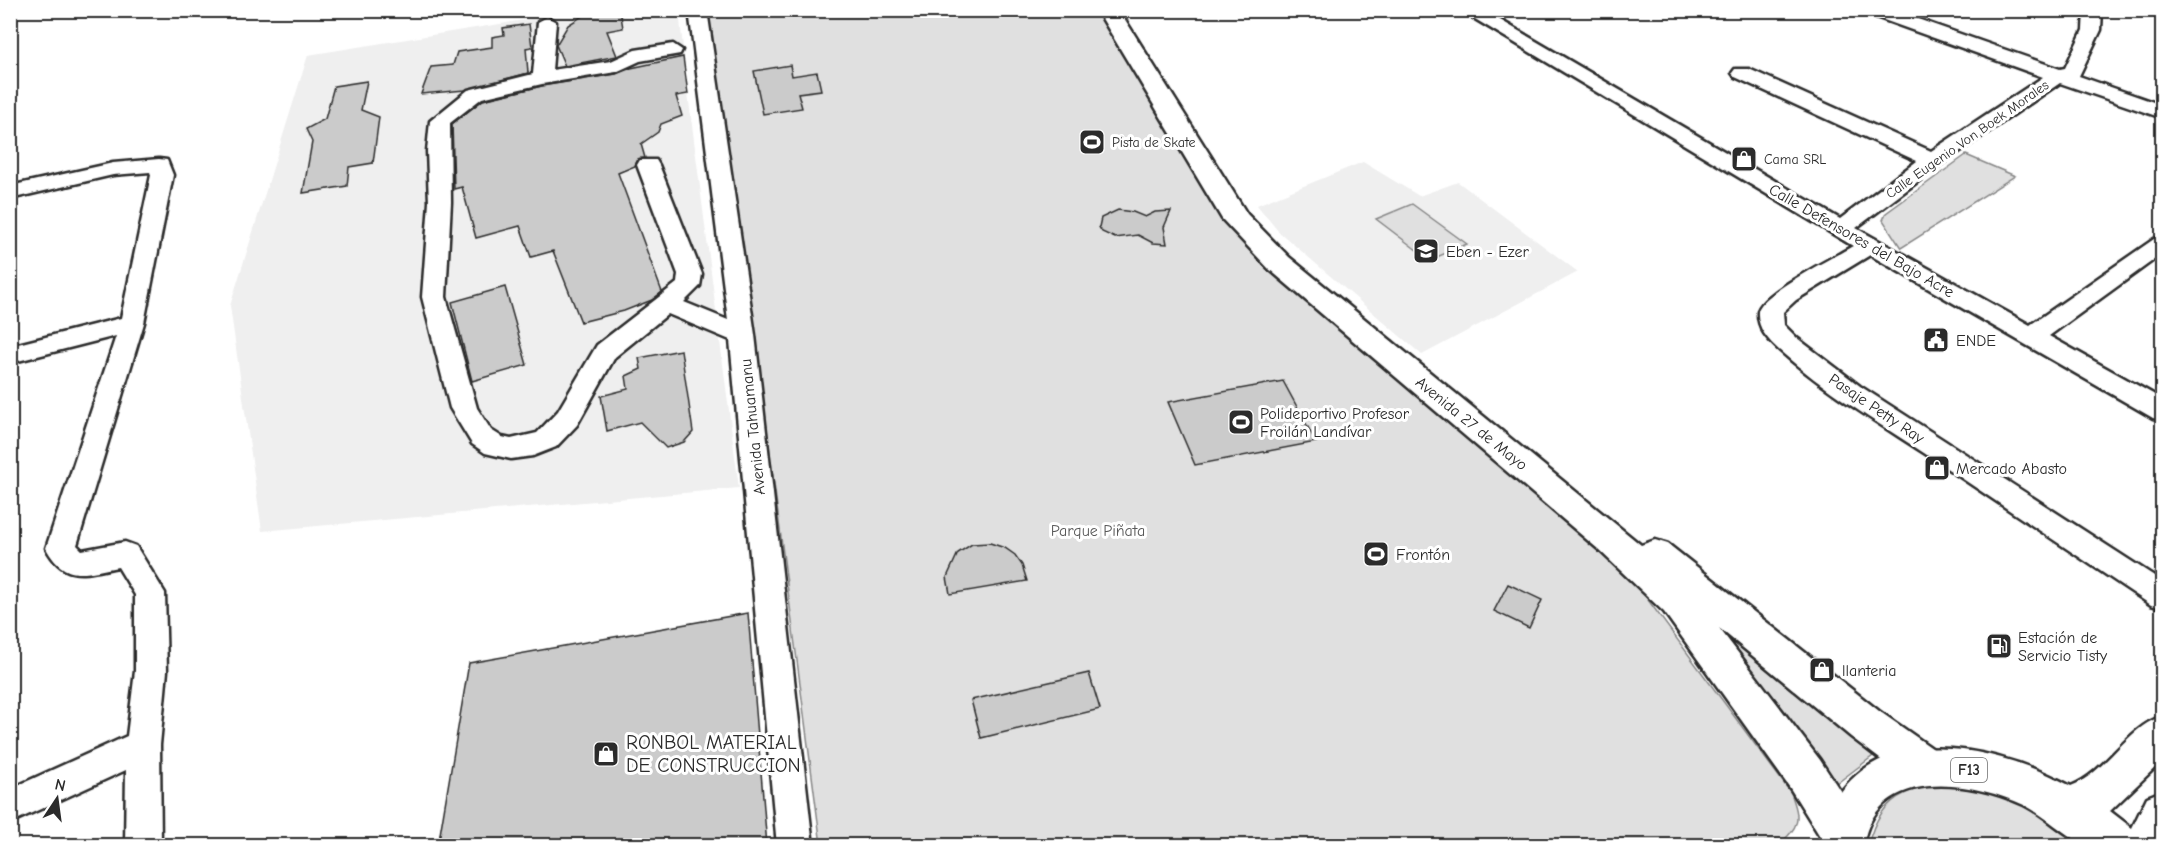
<svg xmlns="http://www.w3.org/2000/svg" width="2173" height="856" viewBox="0 0 2173 856" font-family="'Comic Neue',sans-serif">
<rect width="100%" height="100%" fill="#fff"/>
<filter id="ink" filterUnits="userSpaceOnUse"><feTurbulence type="fractalNoise" baseFrequency=".0167" numOctaves="2"/><feDisplacementMap in="SourceGraphic" scale="12" xChannelSelector="R" yChannelSelector="G"/><feConvolveMatrix kernelMatrix="1 2 1 2 8 2 1 2 1" color-interpolation-filters="sRGB"/></filter>
<g filter="url(#ink)">
<g fill="#efefef">
<polygon points="580,11 679,11 688,94 739,488 262,531 230,306 308,55"/>
<polygon points="1363,162 1419,196 1458,182 1578,272 1422,355 1278,231 1257,205"/>
</g>
<g fill="#e0e0e0" stroke="#868686" stroke-width="1.5">
<path d="M707 11H1104L1204 183 1597 531 1791 793C1801 821 1800 825 1778 846L821 845 754 330Z"/>
<polygon points="1966,155 2015,176 1901,248 1883,220 1886,213"/>
<polygon points="1412,204 1467,244 1430,260 1376,219"/>
<polygon points="1677,596 1873,756 1824,793"/>
<path d="M1972 784 2022 797 2101 846H1868C1881 787 1920 785 1972 784Z"/>
</g>
<g fill="#cbcbcb" stroke="#2b2b2b" stroke-width="1.5">
<polygon points="620,10 623,28 607,31 617,56 565,66 556,45 568,25 584,15"/>
<polygon points="529,24 532,47 526,48 528,73 465,90 421,94 431,67 453,65 457,52 492,47 492,37 504,35 503,28"/>
<polygon points="683,57 688,94 676,96 682,116 661,124 658,132 641,144 645,158 638,159 635,166 618,173 662,292 652,300 624,311 581,322 553,251 531,257 520,226 476,238 462,187 454,189 452,124 483,100 542,86 616,74 631,68"/>
<polygon points="790,65 792,76 817,72 821,90 798,93 802,108 763,114 754,71"/>
<polygon points="367,81 361,110 379,117 373,163 349,167 347,186 303,193 312,142 306,129 325,119 334,86"/>
<polygon points="1118,210 1133,212 1145,217 1155,212 1171,211 1164,227 1167,244 1153,243 1138,235 1115,238 1102,232 1099,227 1101,218"/>
<polygon points="505,287 527,365 472,381 452,302"/>
<polygon points="681,350 693,432 684,442 666,448 640,422 607,431 601,396 628,389 626,376 641,369 639,358"/>
<polygon points="1283,381 1316,442 1195,465 1168,402"/>
<polygon points="990,543 1005,548 1015,555 1022,565 1027,581 950,594 947,577 958,553 972,544"/>
<polygon points="1508,584 1542,600 1529,628 1494,611"/>
<polygon points="748,613 767,846 438,846 469,663"/>
<polygon points="1089,673 1100,709 981,738 971,700"/>
</g>
<g fill="none" stroke-linecap="round" stroke-linejoin="round">
<g stroke="#2b2b2b" stroke-width="5">
<g id="minor">
<polygon points="689,10 707,10 755,335 813,846 777,846 730,340 668,314 615,357 577,425 556,447 533,456 511,459 485,453 472,444 450,408 422,297 429,202 427,151 430,121 468,90 533,74 538,22 547,17 556,22 552,70 611,61 635,50 673,44 682,50 680,54 640,61 616,72 542,84 482,98 450,123 451,202 446,297 477,408 491,430 502,437 511,439 537,433 558,411 597,345 677,283 678,274 637,165 640,160 656,160 659,165 702,274 700,286 684,302 728,320"/>
<path d="M1460 10H1483L1840 219 1917 161 1735 77 1732 73 1735 69H1749L1931 151 2043 77 1867 14 1864 10H1892L2060 69 2065 68 2083 30 2084 10H2102L2101 30 2079 76 2162 105V118L2060 83 1940 165 1856 228 2030 325 2154 239 2162 237V254L2049 336 2162 399V420L2153 418 1870 255 1796 300 1783 312 1784 325 1797 338 1860 386 2162 581V608L2151 605C2075 554 2000 504 1924 453 1875 421 1823 390 1779 350 1768 340 1757 328 1758 312 1759 294 1836 256 1853 246Z"/>
<path d="M159 159 167 160 173 175 144 323 77 545 82 550 125 542 136 546 165 593 167 671 160 745 161 846H125L126 770 10 823V789L127 736 135 671V595L118 567C85 573 65 583 46 548L116 336 10 363V346L121 318 151 175 150 172 113 175 10 199V186L113 163Z"/>
</g>
</g>
<g stroke="#2b2b2b" stroke-width="5">
<polygon id="major" points="1097,10 1119,10 1247,214 1289,257 1641,545 1655,540 1668,544 1879,711 1939,753 1945,767 1939,781 1924,786 1909,781 1851,737 1719,628 1820,760 1858,818 1865,833 1859,846 1826,846 1790,788 1664,612 1598,549 1269,269 1222,219"/>
</g>
<g stroke="#2b2b2b" stroke-width="5">
<path id="highway" d="M2162 716V761L2110 811 2132 828 2147 797 2162 791V846C2149 846 2095 849 2085 845 2064 835 2046 816 2024 805 1969 780 1876 766 1863 846H1819C1844 716 1982 738 2071 786 2107 772 2125 729 2162 716Z"/>
</g>
<use href="#minor" fill="#fff" fill-rule="evenodd"/>
<use href="#major" fill="#fff" fill-rule="evenodd"/>
<use href="#highway" fill="#fff" fill-rule="evenodd"/>
</g>
</g>
<defs>
<g id="stadium-square" transform="scale(1.35)"><rect x="-9" y="-9" width="18" height="18" rx="4" fill="#2b2b2b" stroke="#fff"/><path d="M0-5a6.5 5 0 1 0 0 10a6.5 5 0 1 0 0-10ZM-3.5-1.8h7v3.6h-7Z" fill="#fff"/></g>
<g id="shop-square" transform="scale(1.35)"><rect x="-9" y="-9" width="18" height="18" rx="4" fill="#2b2b2b" stroke="#fff"/><path d="M-5-2.5h2.3a2.7 3.5 0 0 1 5.4 0H5L5.5 6h-11ZM-1.5-2.5h3a1.5 2.3 0 0 0-3 0Z" fill="#fff"/></g>
<g id="school-square" transform="scale(1.35)"><rect x="-9" y="-9" width="18" height="18" rx="4" fill="#2b2b2b" stroke="#fff"/><path d="M0-5L7-2L0 1L-7-2ZM-4 1L0 2.5L4 1V4Q0 6-4 4Z" fill="#fff"/></g>
<g id="civic-square" transform="scale(1.35)"><rect x="-9" y="-9" width="18" height="18" rx="4" fill="#2b2b2b" stroke="#fff"/><path d="M-.6-6.5H3V-4.5H.6V-3L4-1V1h2V6H-6V1h2V-1L-.6-3ZM-1.2 2.5V6h2.4V2.5Z" fill="#fff"/></g>
<g id="fuel-square" transform="scale(1.35)"><rect x="-9" y="-9" width="18" height="18" rx="4" fill="#2b2b2b" stroke="#fff"/><path d="M-5.5-6h7V0h2V4h1.3V-2.5L3-4.5l.8-.8L6-3V5H2.5V1h-1V6h-7ZM-4.2-4.7v3.2H.2V-4.7Z" fill="#fff"/></g>
</defs>
<g fill-rule="evenodd">
<use href="#stadium-square" x="1092" y="142"/>
<use href="#shop-square" x="1744" y="159"/>
<use href="#school-square" x="1426" y="251"/>
<use href="#civic-square" x="1936" y="340"/>
<use href="#stadium-square" x="1241" y="422"/>
<use href="#shop-square" x="1937" y="468"/>
<use href="#stadium-square" x="1376" y="554"/>
<use href="#fuel-square" x="1999" y="646"/>
<use href="#shop-square" x="1822" y="670"/>
<use href="#shop-square" x="606" y="754"/>
</g>
<g text-anchor="middle" stroke-width="6" stroke-linejoin="round" paint-order="stroke">
<g font-size="14" fill="#2b2b2b" stroke="#fff">
<text transform="translate(1967 139) rotate(-35)" y="5">Calle Eugenio Von Boek Morales</text>
</g>
<g font-size="14" fill="#2b2b2b" stroke="#fff" text-anchor="start">
<text x="1112" y="147">Pista de Skate</text>
<text x="1764" y="164">Cama SRL</text>
</g>
<rect fill="#fff" stroke="#6b6b6b" stroke-width="1.5" x="1951" y="758" width="36" height="24" rx="4.5"/>
<g font-size="15" font-weight="bold" fill="#2b2b2b">
<text x="1969" y="775">F13</text>
</g>
<g font-size="16" fill="#2b2b2b" stroke="#fff">
<text transform="translate(1862 240) rotate(30)" y="6">Calle Defensores del Bajo Acre</text>
<text transform="translate(1877 408) rotate(34)" y="6">Pasaje Petty Ray</text>
<text transform="translate(1472 423) rotate(39)" y="6">Avenida 27 de Mayo</text>
<text transform="translate(752 427) rotate(-96)" y="6">Avenida Tahuamanu</text>
</g>
<g font-size="16" fill="#2b2b2b" stroke="#fff" text-anchor="start">
<text x="1446" y="257">Eben - Ezer</text>
<text x="1956" y="346">ENDE</text>
<text x="1260" y="419">Polideportivo Profesor<tspan x="1260" dy="18">Froilán Landívar</tspan></text>
<text x="1956" y="474">Mercado Abasto</text>
<text x="1396" y="560">Frontón</text>
<text x="2018" y="643">Estación de<tspan x="2018" dy="18">Servicio Tisty</tspan></text>
<text x="1842" y="676">llanteria</text>
</g>
<g font-size="16" fill="#585858" stroke="#fff">
<text x="1098" y="536">Parque Piñata</text>
</g>
<g font-size="20" fill="#2b2b2b" stroke="#fff" text-anchor="start">
<text x="626" y="749">RONBOL MATERIAL<tspan x="626" dy="23">DE CONSTRUCCION</tspan></text>
</g>
</g>
<rect width="2173" height="856" fill="none" stroke="#fff" stroke-width="36"/>
<rect x="18" y="18" width="2137" height="820" fill="none" stroke="#2b2b2b" stroke-width="2" filter="url(#ink)"/>
<g transform="translate(57 799) rotate(13)" stroke="#ffffff" stroke-width="4.5" paint-order="stroke">
<path d="M0-4.5L10 22L0 15L-10 22Z" fill="#2b2b2b"/>
<text y="-9" font-size="16" font-weight="bold" text-anchor="middle" fill="#2b2b2b">N</text>
</g>
</svg>
